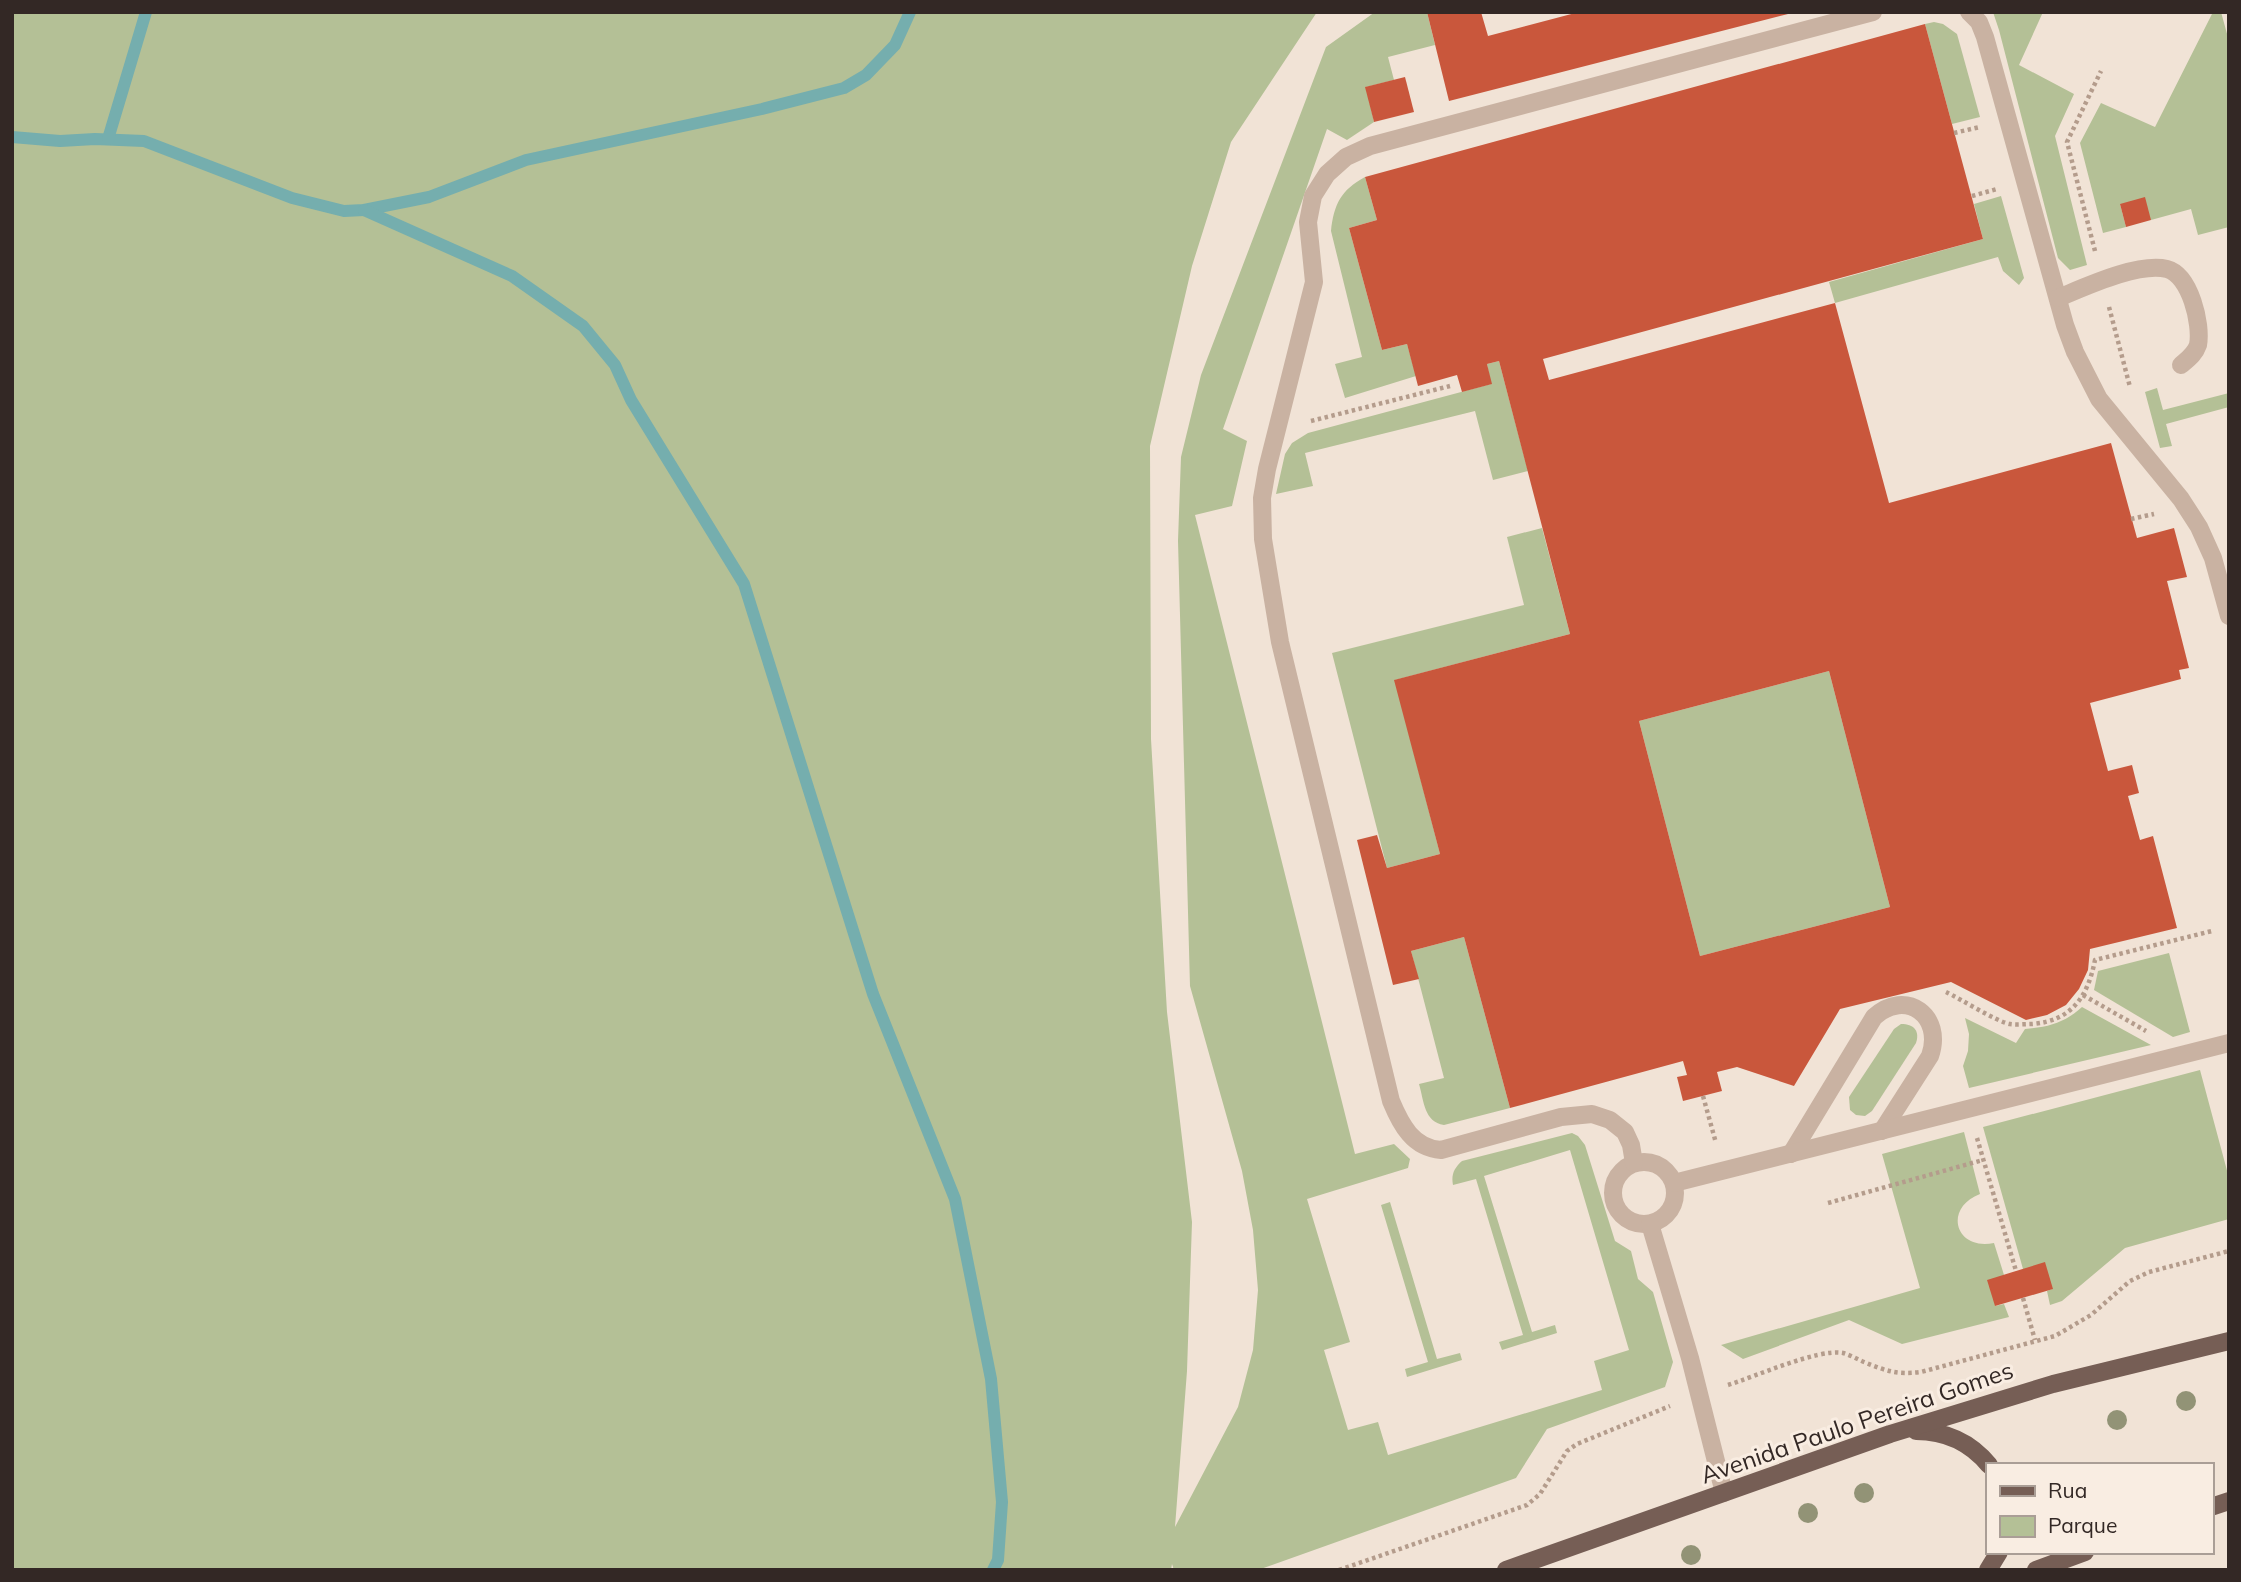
<svg xmlns="http://www.w3.org/2000/svg" width="2241" height="1582" viewBox="0 0 2241 1582" font-family="Mulish,sans-serif">
<rect width="100%" height="100%" fill="#f1e3d6"/>
<g fill="#b4c096">
<path d="M12 12H1317L1231 142 1192 266 1150 446 1151 739 1167 1012 1192 1222 1187 1371 1175 1527 1238 1407 1253 1350 1258 1290 1253 1230 1242 1171 1190 986 1178 541 1181 457 1201 375 1326 47 1375 12H1427L1435 45 1388 57 1394 80 1366 87 1374 122 1347 140 1327 129 1223 429 1247 441 1232 506 1195 515 1355 1154 1394 1144 1410 1159 1408 1168 1307 1199 1350 1342 1324 1350 1348 1430 1378 1422 1388 1455 1602 1390 1594 1361 1629 1350 1570 1150 1484 1176 1532 1332 1555 1325 1557 1333 1502 1350 1499 1342 1523 1335 1476 1179 1453 1185C1451 1175 1454 1168 1462 1161L1572 1133 1578 1136 1585 1145 1615 1241 1631 1251 1638 1279 1653 1292 1673 1362 1665 1387 1547 1429 1516 1478 1258 1570H1174L1172 1564 1171 1570H12Z"/>
<polygon points="1993,12 2043,12 2019,65 2074,94 2055,136 2087,265 2070,270 2058,258 1999,30"/>
<polygon points="2213,12 2221,12 2229,41 2229,227 2198,235 2191,209 2151,220 2120,204 2126,227 2103,233 2080,143 2101,103 2155,127"/>
<polygon points="1934,22 1943,24 1957,34 1980,117 1952,124 1925,24"/>
<path d="M1365 177 1377 220 1349 228 1382 350 1407 344 1416 376 1345 398 1335 364 1362 357 1331 231C1334 204 1341 190 1365 177Z"/>
<polygon points="2001,196 2024,278 2019,285 2003,271 1998,257 1835,303 1829,282 1983,239 1974,204"/>
<polygon points="1499,361 1528,471 1493,480 1475,411 1305,453 1313,486 1276,494 1285,454 1292,443 1308,433 1491,384 1487,364"/>
<polygon points="2157,388 2163,410 2229,393 2229,407 2166,424 2172,446 2160,448 2145,392"/>
<polygon points="1542,528 1570,634 1395,680 1440,854 1387,868 1332,653 1524,605 1507,537"/>
<polygon points="1829,671 1890,907 1700,956 1639,721"/>
<path d="M1464 937 1510 1108 1444 1125C1424 1122 1424 1101 1419 1084L1444 1078 1411 951Z"/>
<polygon points="2169,953 2190,1032 2173,1037 2094,990 2098,971"/>
<path d="M2082 1007 2151 1045 1969 1088 1963 1066 1968 1051 1969 1034 1965 1018 2016 1043 2025 1029C2049 1027 2064 1023 2082 1007Z"/>
<path d="M1901 1024C1914 1024 1920 1031 1916 1043L1872 1111 1865 1116 1856 1115 1850 1110 1849 1097 1894 1029Z"/>
<polygon points="2200,1070 2229,1178 2229,1219 2125,1248 2062,1301 2050,1305 2047,1291 2052,1289 2023,1269 1983,1127"/>
<path d="M1964 1132 1980 1194C1943 1208 1955 1251 1994 1243L2004 1275 1995 1306 2004 1304 2009 1317 1902 1344 1849 1320 1743 1359 1721 1345 1920 1288 1882 1154Z"/>
<polygon points="1390,1202 1437,1359 1460,1353 1462,1360 1407,1377 1405,1369 1428,1362 1381,1205"/>
</g>
<g fill="none" stroke-linecap="round" stroke-linejoin="round">
<g stroke="#75aeae" stroke-width="12">
<polyline points="12,137 60,141 95,139 144,141 292,198 344,211 364,210 429,197 526,160 762,109 844,88 866,75 895,45 910,12"/>
<polyline points="108,139 146,12"/>
<polyline points="364,210 512,276 583,326 615,365 631,400 744,584 873,994 955,1199 991,1379 1002,1502 998,1560 993,1570"/>
</g>
</g>
<g fill="#c9573c" fill-rule="evenodd">
<polygon points="1427,12 1481,12 1488,36 1579,12 1792,13 1449,101"/>
<path d="M1925 24 1983 239 1543 359 1549 380 1835 303 1889 503 2111 443 2137 538 2174 528 2187 577 2167 581 2189 668 2179 670 2181 679 2090 703 2108 771 2132 765 2139 793 2128 796 2140 840 2153 836 2177 928 2090 949 2088 970 2079 989 2066 1005 2047 1015 2026 1020 1951 982 1840 1009 1794 1086 1737 1067 1717 1072 1722 1091 1683 1101 1677 1077 1687 1075 1683 1061 1510 1108 1464 937 1411 951 1419 979 1393 985 1357 840 1377 835 1387 868 1440 854 1394 680 1570 634 1499 361 1487 364 1492 384 1462 392 1457 375 1418 386 1407 344 1382 350 1349 228 1377 220 1365 177ZM1829 671 1890 907 1700 956 1639 721Z"/>
<polygon points="1405,77 1414,112 1374,122 1365,87"/>
<polygon points="2145,197 2151,220 2126,227 2120,204"/>
<polygon points="2045,1262 2053,1289 1995,1306 1987,1280"/>
</g>
<g fill="none" stroke-linecap="round" stroke-linejoin="round">
<g stroke="#b49c8c" stroke-width="4.5" stroke-dasharray="3.5 3.5" stroke-linecap="butt">
<polyline points="1954,133 1980,127"/>
<polyline points="1972,196 1997,189"/>
<polyline points="2095,251 2067,142 2101,71"/>
<polyline points="2109,307 2130,387"/>
<polyline points="1311,421 1450,386"/>
<polyline points="2131,519 2154,514"/>
<path d="M1946 992C1961 999 1997 1022 2010 1024 2017 1025 2025 1024 2032 1024 2072 1021 2088 996 2095 960L2212 931"/>
<polyline points="2083,995 2146,1031"/>
<polyline points="1703,1096 1716,1143"/>
<polyline points="1977,1138 2016,1271"/>
<polyline points="1828,1203 1983,1160"/>
<polyline points="2023,1298 2035,1340"/>
<path d="M1728 1385C1754 1377 1819 1348 1843 1353 1850 1355 1857 1359 1864 1362 1886 1371 1897 1375 1921 1372L2055 1336 2091 1315 2130 1281 2149 1272 2229 1251"/>
<polyline points="1339,1570 1527,1505 1540,1494 1567,1451 1577,1444 1670,1406"/>
</g>
<g stroke="#c9b2a2" stroke-width="18">
<polyline points="1969,12 1979,22 1985,37 2065,325 2075,352 2099,399 2181,499 2199,527 2213,558 2229,616"/>
<path d="M2058 298C2085 287 2138 262 2167 269 2190 275 2202 324 2198 345 2195 354 2188 359 2181 365"/>
<path d="M1791 1154 1874 1017C1906 988 1944 1016 1930 1056L1882 1131"/>
<circle cx="1644" cy="1193" r="31"/>
<path d="M1634 1163 1631 1145 1625 1132 1610 1120 1592 1114 1561 1117 1441 1150C1413 1148 1401 1125 1391 1101L1280 642 1263 539 1262 498 1267 469 1314 282 1308 222 1313 196 1327 174 1346 157 1370 146 1873 12"/>
<polyline points="1674,1183 2229,1043"/>
<polyline points="1650,1224 1690,1358 1724,1493"/>
</g>
<g stroke="#765e55" stroke-width="18">
<path d="M1916 1431C1945 1431 1970 1442 1989 1465"/>
<polyline points="2211,1507 2229,1501"/>
<polyline points="1506,1570 1890,1434 2053,1384 2229,1341"/>
<polyline points="1988,1570 1999,1552"/>
<polyline points="2036,1570 2085,1552"/>
</g>
</g>
<g fill="#929376">
<circle cx="2186" cy="1401" r="10"/>
<circle cx="2117" cy="1420" r="10"/>
<circle cx="1864" cy="1493" r="10"/>
<circle cx="1808" cy="1513" r="10"/>
<circle cx="1691" cy="1555" r="10"/>
</g>
<g text-anchor="middle" stroke-width="6" stroke-linejoin="round" paint-order="stroke">
<g font-size="24" fill="#332825" stroke="#f9ede2">
<text transform="translate(1857 1423) rotate(-19)" y="8">Avenida Paulo Pereira Gomes</text>
</g>
</g>
<rect width="2241" height="1582" fill="none" stroke="#332825" stroke-width="28"/>
<rect x="1986" y="1463" width="228" height="91" fill="#f9ede2" stroke="#aa9e96" stroke-width="2"/>
<rect x="2000" y="1486" width="35" height="10" fill="#765e55" stroke="#aa9e96" stroke-width="2"/>
<text x="2048" y="1498" font-size="21" fill="#332825">Rua</text>
<rect x="2000" y="1516" width="35" height="21" fill="#b4c096" stroke="#aa9e96" stroke-width="2"/>
<text x="2048" y="1533" font-size="21" fill="#332825">Parque</text>
</svg>
